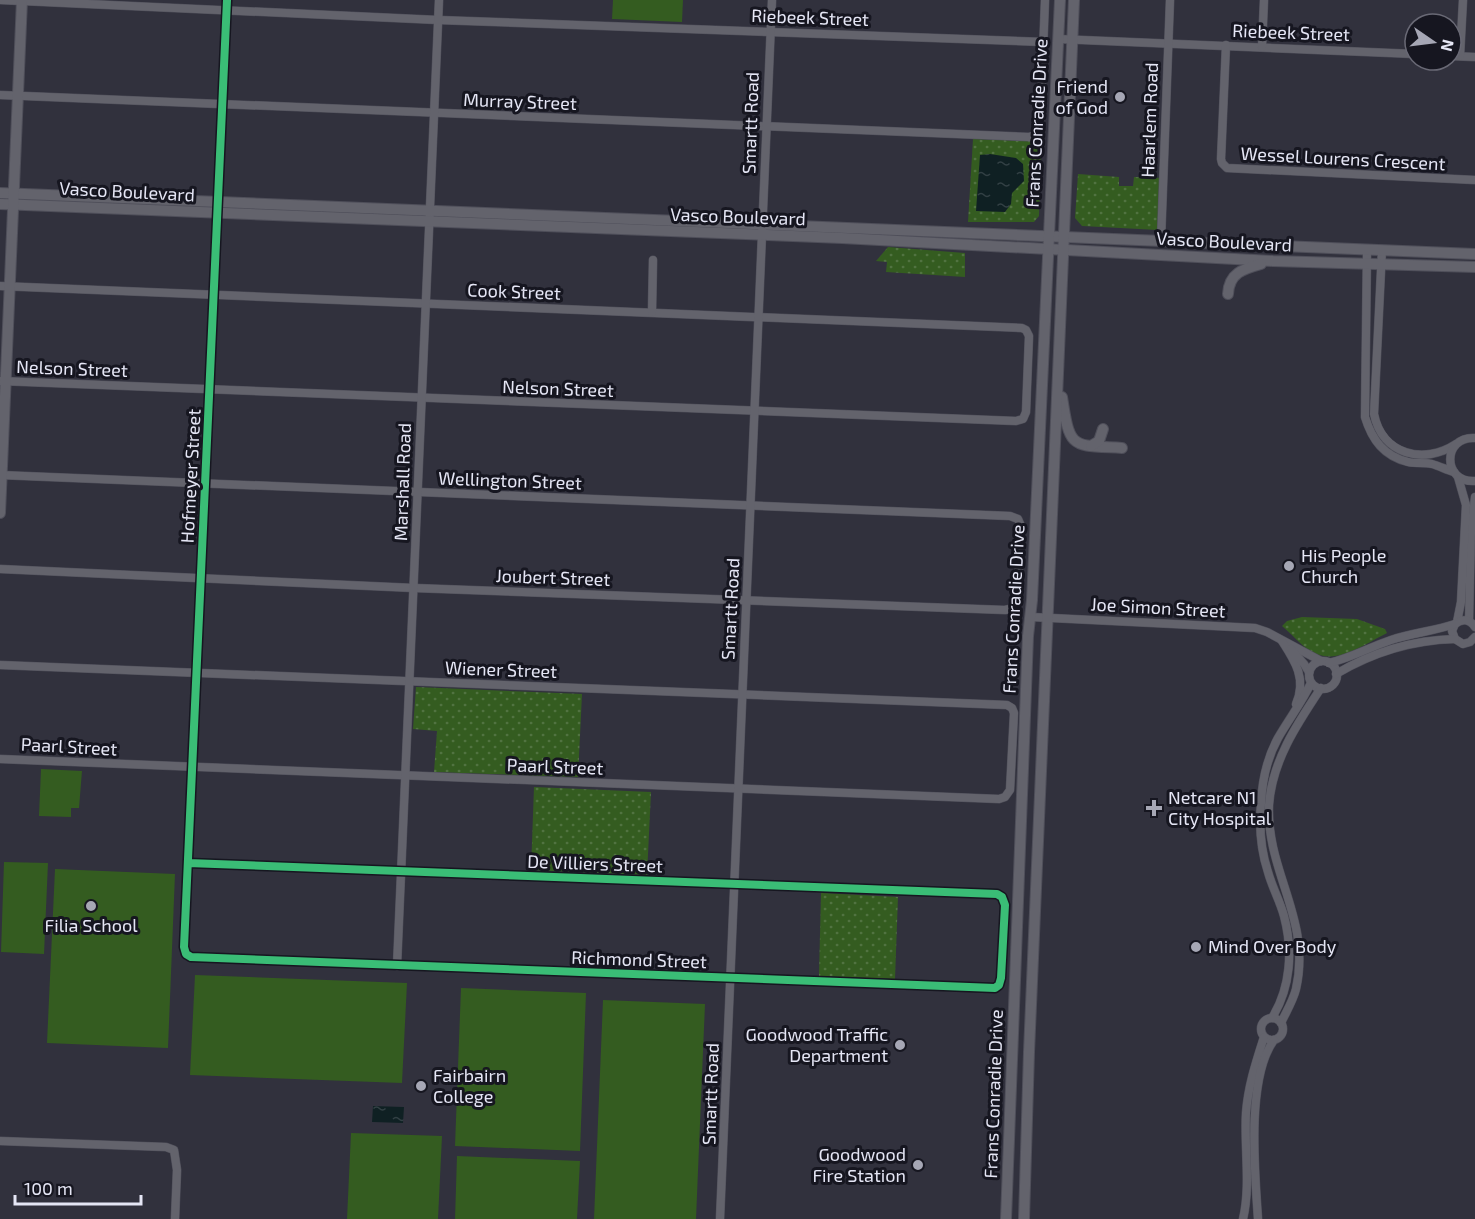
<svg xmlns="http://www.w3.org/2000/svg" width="1475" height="1219" viewBox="0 0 1475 1219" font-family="'Exo 2',sans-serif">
<defs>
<pattern id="grass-dots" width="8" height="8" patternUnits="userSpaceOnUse" patternTransform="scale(1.5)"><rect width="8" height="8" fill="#345c20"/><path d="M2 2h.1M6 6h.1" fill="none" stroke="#517341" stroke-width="1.8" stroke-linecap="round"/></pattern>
<pattern id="water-ripples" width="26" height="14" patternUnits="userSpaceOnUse" patternTransform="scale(1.5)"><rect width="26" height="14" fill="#0f2023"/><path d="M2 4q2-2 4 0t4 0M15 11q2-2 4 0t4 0" fill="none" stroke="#324044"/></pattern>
</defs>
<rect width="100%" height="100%" fill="#31313d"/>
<g fill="url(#grass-dots)">
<polygon points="973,139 1030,141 1041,146 1039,216 1034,222 968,222"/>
<polygon points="1078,174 1119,177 1119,186 1133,186 1134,177 1162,178 1158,230 1082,226 1075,218"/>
<polygon points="888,247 965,253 965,277 886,272 887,262 876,261"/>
<path d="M1302 617 1357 619 1385 629 1387 633C1364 644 1336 667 1311 651 1300 645 1292 634 1282 626L1287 621Z"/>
<polygon points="416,687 582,694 578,777 434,772 437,731 413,729"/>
<polygon points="534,787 651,792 647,875 531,870"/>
<polygon points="821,893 898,897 895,979 819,976"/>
</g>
<g fill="#345c20">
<polygon points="613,0 683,0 682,22 612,19"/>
<polygon points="41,769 82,771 79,808 71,808 71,817 39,816"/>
<polygon points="4,862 48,863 44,954 1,952"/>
<polygon points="55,869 175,874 168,1048 47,1043"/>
<polygon points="195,975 407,983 402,1083 190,1075"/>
<polygon points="461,988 586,993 580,1151 455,1146"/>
<polygon points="603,1000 705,1004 696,1219 594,1219"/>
<polygon points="351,1133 442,1136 438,1219 347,1219"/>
<polygon points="457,1156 580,1161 577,1219 455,1219"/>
</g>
<g fill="url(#water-ripples)">
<polygon points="990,154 1016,158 1023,164 1024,181 1012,193 1011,204 1005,212 976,211 980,155"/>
<polygon points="373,1106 404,1107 403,1123 372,1122"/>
</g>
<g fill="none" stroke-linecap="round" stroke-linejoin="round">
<g stroke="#4f4f5a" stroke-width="9">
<g id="street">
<polyline points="0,0 438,20 1044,42"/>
<polyline points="1058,39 1415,54"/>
<polyline points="1226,45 1221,159 1222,163 1227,168 1475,180"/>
<polyline points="1262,47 1264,0"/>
<polyline points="1451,56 1475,57"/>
<polyline points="1460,56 1463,0"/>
<polyline points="0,95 1029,137 1037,135 1040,131 1045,0"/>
<polyline points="1161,240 1170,0"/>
<path d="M1367 250 1365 417C1372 440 1384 456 1408 462 1416 464 1424 462 1432 464 1439 466 1447 470 1454 472"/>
<path d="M1382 250 1374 414C1382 455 1424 465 1456 444"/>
<polyline points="0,286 1022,328 1026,330 1029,336 1026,412 1023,419 1016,421 0,381"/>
<polyline points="652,312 653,260"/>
<path d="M1475 438C1442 436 1442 483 1475 481"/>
<polyline points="0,475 1010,516 1018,519 1021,526 1017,601 1014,608 1005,610 414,588 0,569"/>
<polyline points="1031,617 1255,628 1267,632 1321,661"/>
<polyline points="1469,621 1471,533 1475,497"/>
<polyline points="1457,622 1461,602 1466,505 1458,477"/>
<path d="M1475 627C1470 619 1462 618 1455 624L1452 631 1455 639 1463 644 1470 642 1475 637"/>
<path d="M1282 641C1295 661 1307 679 1296 704"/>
<polyline points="1291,649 1304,664 1309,672"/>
<circle cx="1323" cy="675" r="14"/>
<path d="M1329 663C1351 658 1370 647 1391 640 1412 633 1434 631 1455 624"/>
<polyline points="0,665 1007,705 1012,708 1014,713 1010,790 1005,797 999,799 0,759"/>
<path d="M1336 674C1373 652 1412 640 1455 639"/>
<polyline points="188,863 997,894 1002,897 1005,905 1001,978 999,985 995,988 191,957 186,954 184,947 227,0"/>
<polyline points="397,966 439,0"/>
<circle cx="1272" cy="1029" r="11"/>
<path d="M1272 1018C1291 987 1293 950 1284 916 1280 901 1272 887 1268 872 1261 851 1259 827 1261 804 1262 782 1267 758 1278 738 1289 719 1302 702 1311 683"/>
<path d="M1281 1023C1286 1012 1293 1001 1296 989 1312 919 1266 872 1269 805 1272 761 1297 724 1321 688"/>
<polyline points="0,1141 166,1147 174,1150 177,1170 175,1219"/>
<polyline points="720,1219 772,0"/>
<path d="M1243 1219C1251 1185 1244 1148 1246 1113 1248 1086 1256 1062 1264 1037"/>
<path d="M1258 1219C1255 1173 1246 1078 1274 1040"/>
</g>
</g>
<g stroke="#4f4f5a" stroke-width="12">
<g id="secondary">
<polyline points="0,193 1475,254"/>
<polyline points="0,204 842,238 1273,261 1475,267"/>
<path d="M1228 294C1229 273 1243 269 1261 264"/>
<path d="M1062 397C1070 450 1071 445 1122 448"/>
<polyline points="1091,446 1099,441 1103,429"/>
<polyline points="0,513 22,0"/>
<polyline points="1006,1219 1028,636 1032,600 1060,0"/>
<polyline points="1024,1219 1029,1052 1074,0"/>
</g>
</g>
<use href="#street" stroke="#63636c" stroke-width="8"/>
<use href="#secondary" stroke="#63636c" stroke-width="10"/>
<g stroke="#161620" stroke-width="11">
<polyline id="cycleway" points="188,863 997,894 1002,897 1005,905 1001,978 999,985 995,988 191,957 186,954 184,947 227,0"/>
</g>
<use href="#cycleway" stroke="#3abd76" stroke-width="8"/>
</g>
<g fill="#a6a7b5" stroke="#161620" stroke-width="2">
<circle cx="1120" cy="97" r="6"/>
<circle cx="1289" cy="566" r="6"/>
<path d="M1151 799h6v6h6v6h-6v6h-6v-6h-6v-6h6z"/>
<circle cx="91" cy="906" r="6"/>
<circle cx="1196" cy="947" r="6"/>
<circle cx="900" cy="1045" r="6"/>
<circle cx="421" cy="1086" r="6"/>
<circle cx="918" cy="1165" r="6"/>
</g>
<g text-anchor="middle" stroke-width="6" stroke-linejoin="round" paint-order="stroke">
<g font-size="18" fill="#e5e6f5" stroke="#161620">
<text transform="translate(810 18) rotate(2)" y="6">Riebeek Street</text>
<text transform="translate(1291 33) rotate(2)" y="6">Riebeek Street</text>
<text transform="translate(520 102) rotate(2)" y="6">Murray Street</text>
<text transform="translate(1150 120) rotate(-88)" y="6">Haarlem Road</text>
<text transform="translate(751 123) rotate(-88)" y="6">Smartt Road</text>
<text transform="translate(1037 123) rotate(-87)" y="6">Frans Conradie Drive</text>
<text transform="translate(1343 159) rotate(3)" y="6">Wessel Lourens Crescent</text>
<text transform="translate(127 192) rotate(3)" y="6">Vasco Boulevard</text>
<text transform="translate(738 217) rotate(2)" y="6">Vasco Boulevard</text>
<text transform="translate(1224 242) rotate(3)" y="6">Vasco Boulevard</text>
<text transform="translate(514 292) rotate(2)" y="6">Cook Street</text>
<text transform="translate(72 369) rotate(2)" y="6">Nelson Street</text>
<text transform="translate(558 389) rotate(2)" y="6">Nelson Street</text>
<text transform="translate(191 476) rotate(-87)" y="6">Hofmeyer Street</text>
<text transform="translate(510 481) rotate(2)" y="6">Wellington Street</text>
<text transform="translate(403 482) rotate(-88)" y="6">Marshall Road</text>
<text transform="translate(553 578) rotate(2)" y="6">Joubert Street</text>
<text transform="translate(1158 608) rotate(3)" y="6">Joe Simon Street</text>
<text transform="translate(731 609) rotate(-87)" y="6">Smartt Road</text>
<text transform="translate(1014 609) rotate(-87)" y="6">Frans Conradie Drive</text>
<text transform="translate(501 670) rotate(2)" y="6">Wiener Street</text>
<text transform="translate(69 747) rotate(3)" y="6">Paarl Street</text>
<text transform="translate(555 767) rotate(2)" y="6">Paarl Street</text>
<text transform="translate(595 864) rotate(2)" y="6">De Villiers Street</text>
<text transform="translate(639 960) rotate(2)" y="6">Richmond Street</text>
<text transform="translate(711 1094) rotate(-88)" y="6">Smartt Road</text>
<text transform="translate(994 1094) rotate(-88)" y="6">Frans Conradie Drive</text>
</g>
<g font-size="18" fill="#e5e6f5" stroke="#161620" text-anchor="start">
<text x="1108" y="93" text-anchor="end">Friend<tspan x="1108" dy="21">of God</tspan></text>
<text x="1301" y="562">His People<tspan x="1301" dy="21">Church</tspan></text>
<text x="1168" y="804">Netcare N1<tspan x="1168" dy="21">City Hospital</tspan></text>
<text x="91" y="932" text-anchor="middle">Filia School</text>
<text x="1208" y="953">Mind Over Body</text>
<text x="888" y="1041" text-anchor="end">Goodwood Traffic<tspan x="888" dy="21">Department</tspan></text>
<text x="433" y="1082">Fairbairn<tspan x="433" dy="21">College</tspan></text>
<text x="906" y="1161" text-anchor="end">Goodwood<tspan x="906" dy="21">Fire Station</tspan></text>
</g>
</g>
<g transform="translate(1433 42) rotate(104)"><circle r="28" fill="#161620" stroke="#696975" stroke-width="1.5"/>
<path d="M0-4.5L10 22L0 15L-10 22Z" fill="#a6a7b5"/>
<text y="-9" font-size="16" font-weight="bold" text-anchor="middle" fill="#e5e6f5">N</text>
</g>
<path d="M15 1195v9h126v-9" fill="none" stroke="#e5e6f5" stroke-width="3"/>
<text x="24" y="1195" font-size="18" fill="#e5e6f5" stroke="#161620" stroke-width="4.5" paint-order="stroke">100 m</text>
</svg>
